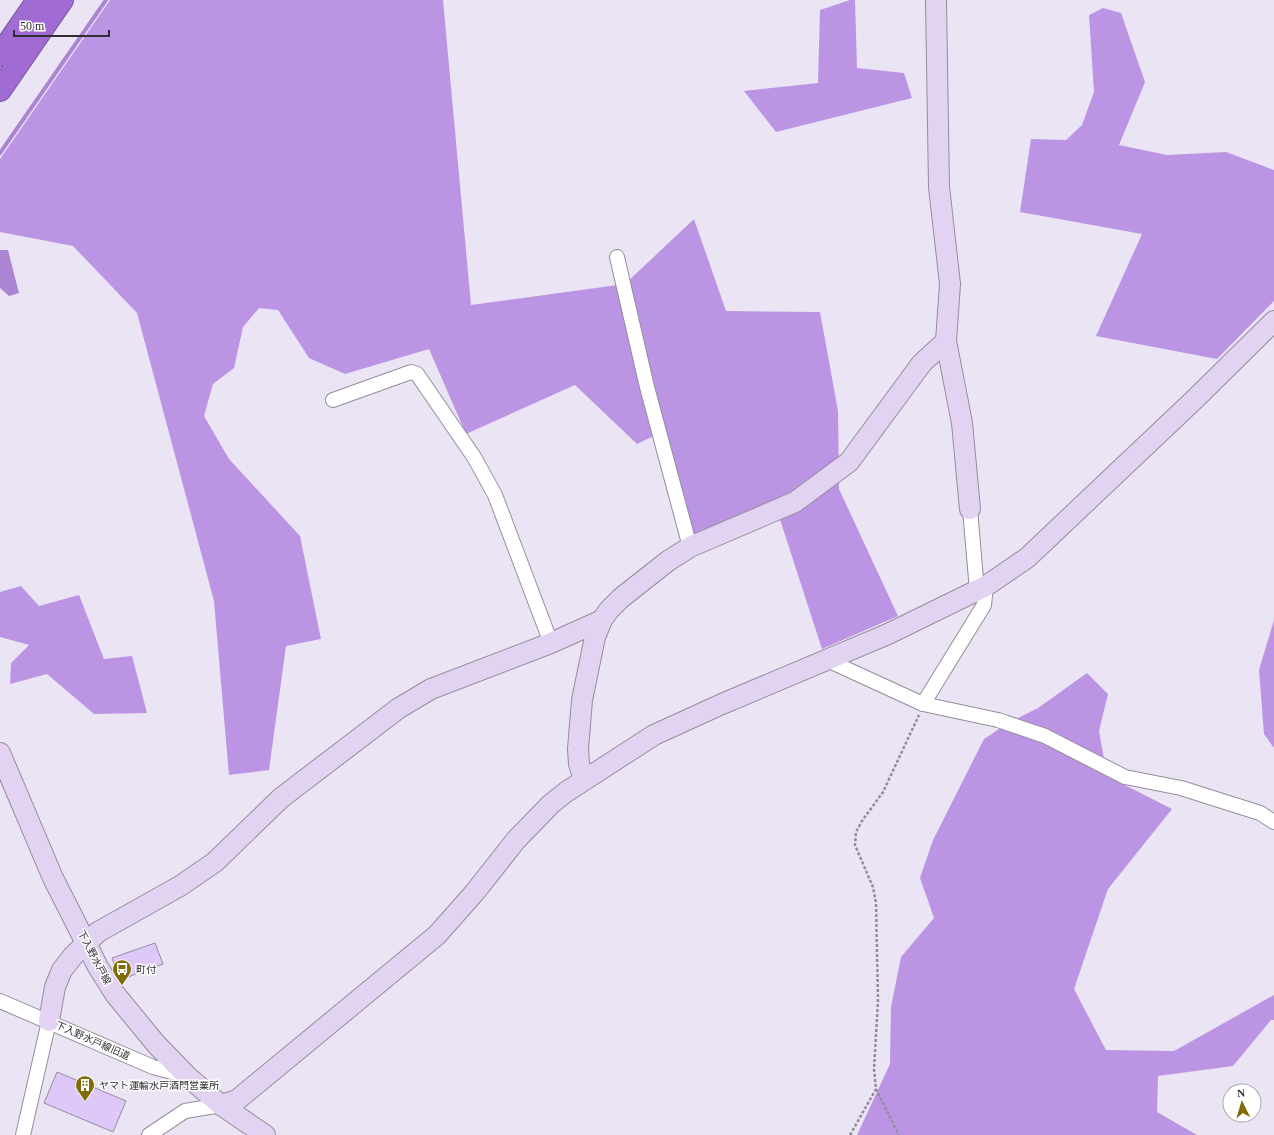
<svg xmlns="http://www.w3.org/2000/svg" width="1274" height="1135" viewBox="0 0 1274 1135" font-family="'Times New Roman','Noto Sans JP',serif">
<rect width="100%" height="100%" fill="#ebe4f4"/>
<g fill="#bb95e4">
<polygon points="110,0 443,0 471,305 625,284 694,219 726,311 820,312 838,411 839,489 898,616 822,649 774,501 694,535 666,430 637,444 575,385 466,434 429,349 345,374 309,358 278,310 259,308 243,327 234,368 213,384 204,416 229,459 300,536 321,639 286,646 269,770 229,775 214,601 137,313 73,246 0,232 0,159"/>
<polygon points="850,0 855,0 857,68 904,73 912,98 776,132 744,91 818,83 820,10"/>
<polygon points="1103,8 1121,13 1145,82 1119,145 1167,155 1226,152 1274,170 1274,301 1217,359 1096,336 1142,234 1020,212 1031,139 1066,140 1082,125 1094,92 1089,15"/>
<polygon points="21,586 39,606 79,595 104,659 132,656 147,713 94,714 47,674 10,684 11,663 29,645 0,637 0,592"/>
<polygon points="1274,620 1274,748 1264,734 1259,670"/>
<polygon points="1087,673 1108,694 1099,731 1107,776 1172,809 1108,889 1074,989 1106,1050 1174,1051 1274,995 1274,1020 1271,1020 1233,1066 1158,1076 1157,1112 1197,1135 857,1135 890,1064 891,1007 901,957 934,918 920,878 933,840 984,739 1010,722 1038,708"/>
</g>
<polygon fill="#ab85d2" points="0,250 8,250 19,293 9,296 0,288"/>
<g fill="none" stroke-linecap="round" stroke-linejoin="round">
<polyline stroke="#ab85d2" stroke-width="4" points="0,153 106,0"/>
</g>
<g fill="#dec8f9" stroke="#948d9c">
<polygon points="155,943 163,964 120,980 112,958"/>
<polygon points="57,1072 126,1101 113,1132 44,1103"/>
</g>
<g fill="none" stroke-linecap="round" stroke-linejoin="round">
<g stroke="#948d9c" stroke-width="16">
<g id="street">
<polyline points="617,257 647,387 690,547"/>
<polyline points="333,400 411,372 417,374 474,457 495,495 551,643"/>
<polyline points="970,509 977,591"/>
<polyline points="827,660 923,704 998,720 1045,736 1125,777 1181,788 1260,813 1274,822"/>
<polyline points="923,704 984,605 986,586"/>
<polyline points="0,1001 153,1067 187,1076"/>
<polyline points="23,1135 49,1021"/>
<polyline points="149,1135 185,1111 221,1105"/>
</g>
</g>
<g stroke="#948d9c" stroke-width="22">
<g id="secondary">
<polyline points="936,0 939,187 950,284 946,341 962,423 970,509"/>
<polyline points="0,753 53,878 98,967 115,994 156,1044 187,1076 221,1105 265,1135"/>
<polyline points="584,779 579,764 578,749 582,700 595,637 602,620 609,610 621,598 668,561 690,547 795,502 849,462 922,363 946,341"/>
<polyline points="49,1021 55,987 62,970 73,956 98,932 180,886 215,862 281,798 399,708 431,689 551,643 602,620"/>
<polyline points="221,1105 237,1100 437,935 475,892 516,840 551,804 566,792 654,735 722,704 888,634 986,586 1027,558 1195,399 1274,321"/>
</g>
</g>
<g stroke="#79559c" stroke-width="24">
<g id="highway">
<polyline points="0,55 38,0"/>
<polyline points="0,90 62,0"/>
</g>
</g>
<g stroke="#928d99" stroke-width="2.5" stroke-dasharray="3 2" stroke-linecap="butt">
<polyline points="876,1089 899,1135"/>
<polyline points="850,1135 876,1089 874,1069 878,1001 876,903 873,887 855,845 856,832 862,821 883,792 919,715"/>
</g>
<use href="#street" stroke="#fff" stroke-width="14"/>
<use href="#secondary" stroke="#e3d3f2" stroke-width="20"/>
<use href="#highway" stroke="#a16bd4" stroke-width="22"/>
</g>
<defs>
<g id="bus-pin" transform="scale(1)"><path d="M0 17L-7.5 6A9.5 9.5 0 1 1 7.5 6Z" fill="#806c07" stroke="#fff"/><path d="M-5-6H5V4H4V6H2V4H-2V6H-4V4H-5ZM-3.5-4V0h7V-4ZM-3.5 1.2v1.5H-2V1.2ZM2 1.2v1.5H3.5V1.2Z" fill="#fff"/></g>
<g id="building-pin" transform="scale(1)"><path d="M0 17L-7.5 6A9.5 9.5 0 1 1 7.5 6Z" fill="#806c07" stroke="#fff"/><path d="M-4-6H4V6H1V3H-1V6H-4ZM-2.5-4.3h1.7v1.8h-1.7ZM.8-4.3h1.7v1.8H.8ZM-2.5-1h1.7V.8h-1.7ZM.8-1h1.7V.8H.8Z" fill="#fff"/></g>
</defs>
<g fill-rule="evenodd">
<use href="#bus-pin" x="122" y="969"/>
<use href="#building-pin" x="85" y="1085"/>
</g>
<g text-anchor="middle" stroke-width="3" stroke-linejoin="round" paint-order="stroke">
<g font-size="10" fill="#302d33" stroke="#fff">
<text transform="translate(95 957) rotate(62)" y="4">下入野水戸線</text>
<text transform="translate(93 1040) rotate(24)" y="4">下入野水戸線旧道</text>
</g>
<g font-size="10" fill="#302d33" stroke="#fff" text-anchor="start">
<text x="136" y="973">町付</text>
<text x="99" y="1089">ヤマト運輸水戸酒門営業所</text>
</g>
</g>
<g transform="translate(1242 1103) rotate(355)"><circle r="19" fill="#ffffff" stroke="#acabad"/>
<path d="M0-3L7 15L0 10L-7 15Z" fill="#806c07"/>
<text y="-6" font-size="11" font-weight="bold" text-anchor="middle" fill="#302d33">N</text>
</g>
<path d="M14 30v6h95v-6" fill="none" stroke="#302d33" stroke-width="2"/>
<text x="20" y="30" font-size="12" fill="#302d33" stroke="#ffffff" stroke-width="3" paint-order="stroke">50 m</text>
</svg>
